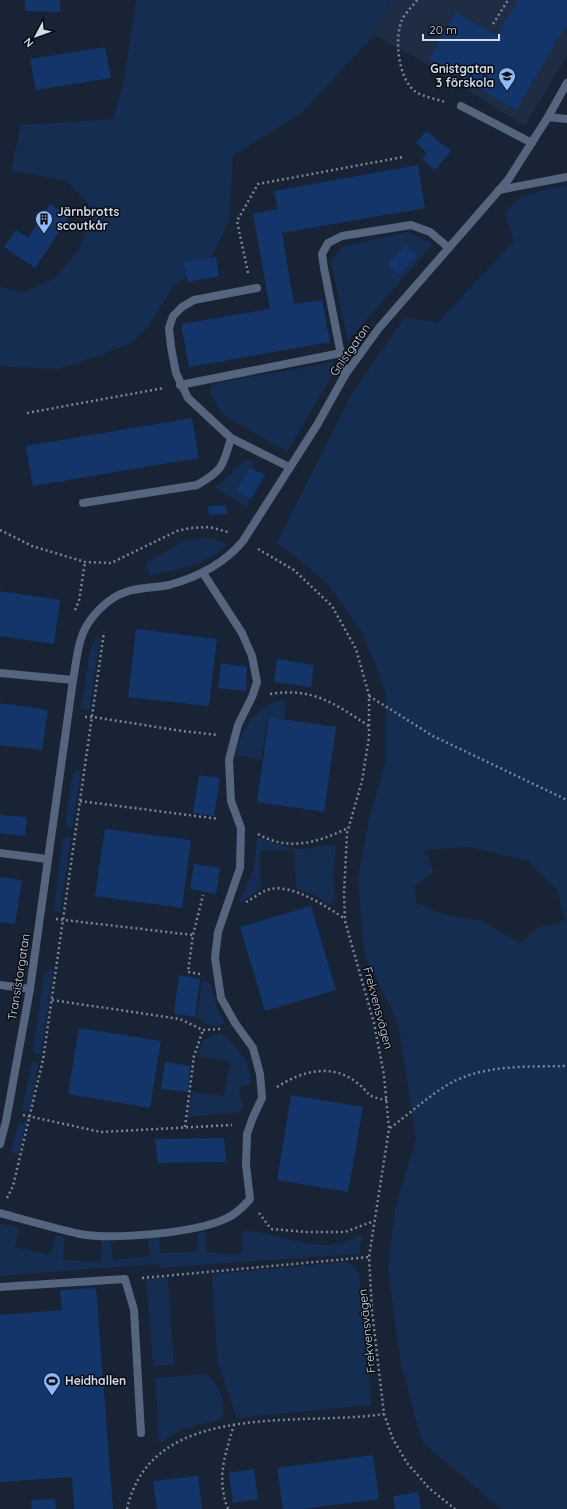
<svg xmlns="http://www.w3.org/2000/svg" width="567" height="1509" viewBox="0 0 567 1509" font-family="Quicksand,sans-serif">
<rect width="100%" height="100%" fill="#182335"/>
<polygon fill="#1e2d44" points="391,0 567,0 567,56 525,126 411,55 374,35"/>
<g fill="#162d52" fill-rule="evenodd">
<polygon points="136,0 391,0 374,35 303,112 233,156 229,221 207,265 174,285 150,324 131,343 100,355 58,369 9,367 0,364 0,287 25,292 55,278 80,248 93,209 67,181 11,170 21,125 113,119 124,81"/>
<path d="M567 185V1509H501L422 1442 401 1365 388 1269 395 1209 416 1139 398 1023 364 954 358 878 369 819 386 761V692L363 634 328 584 277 542 353 392 404 318 438 322 514 241 505 213 518 199 541 190ZM470 847 529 861 557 891 565 921 539 927 520 943 482 921 442 914 416 903 415 886 434 871 424 850Z"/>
<polygon points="408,232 433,244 348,341 331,261 343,246"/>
<polygon points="333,362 335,371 287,452 221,413 210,392 212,384"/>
<polygon points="250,460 254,461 236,491 251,499 247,507 215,488 245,461"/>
<path d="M201 538H211L227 545C214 562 171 571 150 576L146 563 182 542Z"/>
<polygon points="97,634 100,640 89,710 81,709 90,651"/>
<path d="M282 700 286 701 284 719 268 717 261 759 236 756C240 729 255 707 282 700Z"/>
<polygon points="81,770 73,826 71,828 67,828 65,825 72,776 76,771"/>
<polygon points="65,837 70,837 71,839 60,913 54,910 62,840"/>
<path d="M257 838C272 841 284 848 299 849 312 849 323 842 336 846L333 877 335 898 330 905 314 895 302 891 296 887 294 850 260 851 261 889 238 904 254 869Z"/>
<polygon points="51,969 53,973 41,1053 36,1055 33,1051 44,974"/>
<path d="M202 982 210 983 218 1010 225 1023C216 1030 205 1026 197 1017Z"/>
<path d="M219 1033 223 1034C240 1051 248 1058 252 1083L240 1087 239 1094 244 1105 240 1112 188 1117 192 1092 224 1096 230 1061 198 1057 203 1041Z"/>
<polygon points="32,1061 39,1063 30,1111 22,1111"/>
<polygon points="24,1121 27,1121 19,1154 13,1154 11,1150 18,1125"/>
<path d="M0 1224 19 1227 15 1247 50 1255 56 1235 65 1237 63 1260 100 1262 102 1240 110 1239 113 1260 149 1256 148 1237 159 1236 160 1253 197 1252V1233H206V1252L241 1255 243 1231C287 1232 318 1260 362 1234L359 1254 159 1268 158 1264H156L0 1276Z"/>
<polygon points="346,1262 354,1266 359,1274 372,1405 237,1418 218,1364 212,1280 213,1274"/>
<polygon points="167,1277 168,1278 174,1365 153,1366 146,1279"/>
<path d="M206 1374C219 1383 227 1404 222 1419L182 1429 159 1444 155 1378Z"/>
</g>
<g fill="#143569">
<polygon points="25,0 60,0 60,12 25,11"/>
<polygon points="518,0 567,0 567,24 516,110 429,59 456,12 497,36"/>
<polygon points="105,47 111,78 36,90 30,59"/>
<polygon points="426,131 451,151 435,170 422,159 427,153 416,143"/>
<polygon points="418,165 425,208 282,233 294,304 322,300 330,342 189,367 181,324 270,309 253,214 278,209 274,191"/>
<polygon points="50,204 69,217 35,268 4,247 16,230 28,238"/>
<polygon points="406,245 417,255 398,275 387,264"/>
<polygon points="216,257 219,276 188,282 184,262"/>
<polygon points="192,418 199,458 33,486 26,446"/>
<polygon points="250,467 265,475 251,499 236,491"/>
<polygon points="226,505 227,514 209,515 208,506"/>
<polygon points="0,591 60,600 54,644 0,636"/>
<polygon points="136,629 217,639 209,706 128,697"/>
<polygon points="277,659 314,665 311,687 274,682"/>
<polygon points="221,663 247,667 246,691 218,688"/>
<polygon points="0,703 48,710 42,750 0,745"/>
<polygon points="269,717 336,727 324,812 257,802"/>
<polygon points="199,775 220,778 214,816 193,813"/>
<polygon points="0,815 27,817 25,836 0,833"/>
<polygon points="105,829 191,840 182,908 95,896"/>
<polygon points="194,864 220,868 216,894 190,889"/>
<polygon points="0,877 22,880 15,924 0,922"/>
<polygon points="311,906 336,990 265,1011 240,927"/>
<polygon points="179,975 200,979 195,1017 174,1014"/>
<polygon points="79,1028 161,1041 150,1108 68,1094"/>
<polygon points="165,1062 190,1066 188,1092 161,1089"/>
<polygon points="291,1095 363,1107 348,1192 277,1180"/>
<polygon points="224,1138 226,1162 158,1163 155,1139"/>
<polygon points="96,1288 113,1509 74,1509 72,1477 0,1482 0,1315 62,1310 60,1290"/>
<polygon points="373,1455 379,1499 303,1509 283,1509 277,1468"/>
<polygon points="254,1469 258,1499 233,1503 229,1473"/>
<polygon points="198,1476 202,1509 157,1509 153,1481"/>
<polygon points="418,1492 421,1509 395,1509 393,1496"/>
<polygon points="55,1499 56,1509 32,1509 31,1500"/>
</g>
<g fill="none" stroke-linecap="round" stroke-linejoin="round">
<g stroke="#7d8695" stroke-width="2.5" stroke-dasharray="2 3" stroke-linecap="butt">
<path d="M417 0C413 6 405 13 402 20 394 38 398 80 416 92 424 97 436 99 445 102"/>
<polyline points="493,24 508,0"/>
<polyline points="248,273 237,221 258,184 403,157"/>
<polyline points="27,413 164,388"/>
<polyline points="0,530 32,546 85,562 111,563 177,531 190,528 209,527 228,532"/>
<polyline points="258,549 294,570 332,606 356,649 369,695 369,737 362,781 347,833 344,894 345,921 374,1023 384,1075 389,1129 369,1257 372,1311 384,1414 393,1439 407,1463 429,1488 455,1509"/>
<polyline points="75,610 79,601 85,562"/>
<path d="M270 694C313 687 335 704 369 726"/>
<polyline points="369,696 433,736 567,800"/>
<polyline points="85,717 93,717 182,731 218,735"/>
<polyline points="80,801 219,819"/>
<path d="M258 834C289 852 319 842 348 828"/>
<path d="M246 902C254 898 263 890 271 889 292 884 328 907 345 919"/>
<polyline points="56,919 193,935"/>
<polyline points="200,974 188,972 193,935 203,895"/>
<polyline points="52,1000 180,1019 203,1030 220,1029"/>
<path d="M277 1087C302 1071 331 1063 356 1082 371 1093 365 1097 387 1100"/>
<polyline points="23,1115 101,1132 232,1125"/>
<polyline points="185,1127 194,1056 203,1030"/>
<path d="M390 1128C408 1115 425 1099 444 1087 479 1064 526 1067 567 1066"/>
<polyline points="7,1198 13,1186 43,1060 104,632"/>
<polyline points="259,1213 271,1229 307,1232 345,1232 374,1221"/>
<polyline points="142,1278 369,1257"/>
<path d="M127 1509C152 1398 301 1427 384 1414"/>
<path d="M228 1509C216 1478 225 1455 234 1425"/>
</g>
<g stroke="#55657e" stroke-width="8">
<polyline points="461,106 532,143"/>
<polyline points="548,117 567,119"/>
<polyline points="499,190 567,177"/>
<polyline points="257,288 194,300 182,307 173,316 169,328 171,347 176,373 188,398 231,438 289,467"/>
<polyline points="345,375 324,268 322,254 328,243 342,236 411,225 430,232 449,248"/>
<polyline points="180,385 341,353"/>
<path d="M83 503 197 485C223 470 223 466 231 438"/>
<polyline points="0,673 73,680"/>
<polyline points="0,853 47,859"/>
<polyline points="0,985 30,989"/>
<path d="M0 1213C26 1220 53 1228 80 1234 112 1240 197 1233 227 1218 236 1214 243 1207 250 1199L246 1165 247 1134 253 1117 262 1098 260 1074 253 1048 235 1023 221 998 215 958 218 932 240 868 241 828 231 801 229 760 238 725 252 697 257 682 252 656 242 633 203 573"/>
<polyline points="0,1287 125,1279 134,1310 141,1433"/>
</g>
<path stroke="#55657e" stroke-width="8" d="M0 1144 6 1121 30 989 73 680C76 665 77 647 83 633 90 616 109 597 126 592 140 587 155 588 169 585 198 577 224 564 243 541L317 425 345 375 379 328 508 180 548 117 567 83"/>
</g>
<defs>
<g id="school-pin" transform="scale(0.9)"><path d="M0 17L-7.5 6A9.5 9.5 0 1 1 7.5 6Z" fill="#8eb9fc" stroke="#080c14"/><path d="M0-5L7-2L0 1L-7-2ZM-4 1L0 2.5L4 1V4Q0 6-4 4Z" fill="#111"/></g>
<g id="building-pin" transform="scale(0.9)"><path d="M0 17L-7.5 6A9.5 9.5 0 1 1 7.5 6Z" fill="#8eb9fc" stroke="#080c14"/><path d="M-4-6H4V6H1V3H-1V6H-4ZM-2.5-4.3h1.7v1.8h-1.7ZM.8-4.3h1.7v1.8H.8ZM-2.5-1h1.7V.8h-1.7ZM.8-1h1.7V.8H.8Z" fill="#111"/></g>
<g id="stadium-pin" transform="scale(0.9)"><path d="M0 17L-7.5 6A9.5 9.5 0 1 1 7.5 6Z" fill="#8eb9fc" stroke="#080c14"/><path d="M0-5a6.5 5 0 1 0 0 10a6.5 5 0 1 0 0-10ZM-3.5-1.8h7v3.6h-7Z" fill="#111"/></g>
</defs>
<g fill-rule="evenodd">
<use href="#school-pin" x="507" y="76"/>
<use href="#building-pin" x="44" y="219"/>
<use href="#stadium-pin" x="52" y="1381"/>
</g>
<g text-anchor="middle" stroke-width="3" stroke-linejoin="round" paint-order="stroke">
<g font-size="12" font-weight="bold" fill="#d3dbe7" stroke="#080c14" text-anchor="start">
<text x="494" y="73" text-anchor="end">Gnistgatan<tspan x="494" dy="14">3 förskola</tspan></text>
<text x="57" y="216">Järnbrotts<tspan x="57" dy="14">scoutkår</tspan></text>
<text x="65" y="1385">Heidhallen</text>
</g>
<g font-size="12" fill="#d3dbe7" stroke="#080c14">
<text transform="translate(350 350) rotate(-55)" y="4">Gnistgatan</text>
<text transform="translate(19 977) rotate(-81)" y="4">Transistorgatan</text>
<text transform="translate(378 1008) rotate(75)" y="4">Frekvensvägen</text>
<text transform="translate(367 1331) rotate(-96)" y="4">Frekvensvägen</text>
</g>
</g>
<g transform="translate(36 36) rotate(229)" stroke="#080c14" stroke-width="3" paint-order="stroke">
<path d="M0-3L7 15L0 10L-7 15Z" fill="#d3dbe7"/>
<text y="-6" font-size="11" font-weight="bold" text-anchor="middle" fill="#d3dbe7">N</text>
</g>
<path d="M423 34v6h76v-6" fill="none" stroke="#d3dbe7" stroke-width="2"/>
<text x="429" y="34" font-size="12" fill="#d3dbe7" stroke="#080c14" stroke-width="3" paint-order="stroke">20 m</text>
</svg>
